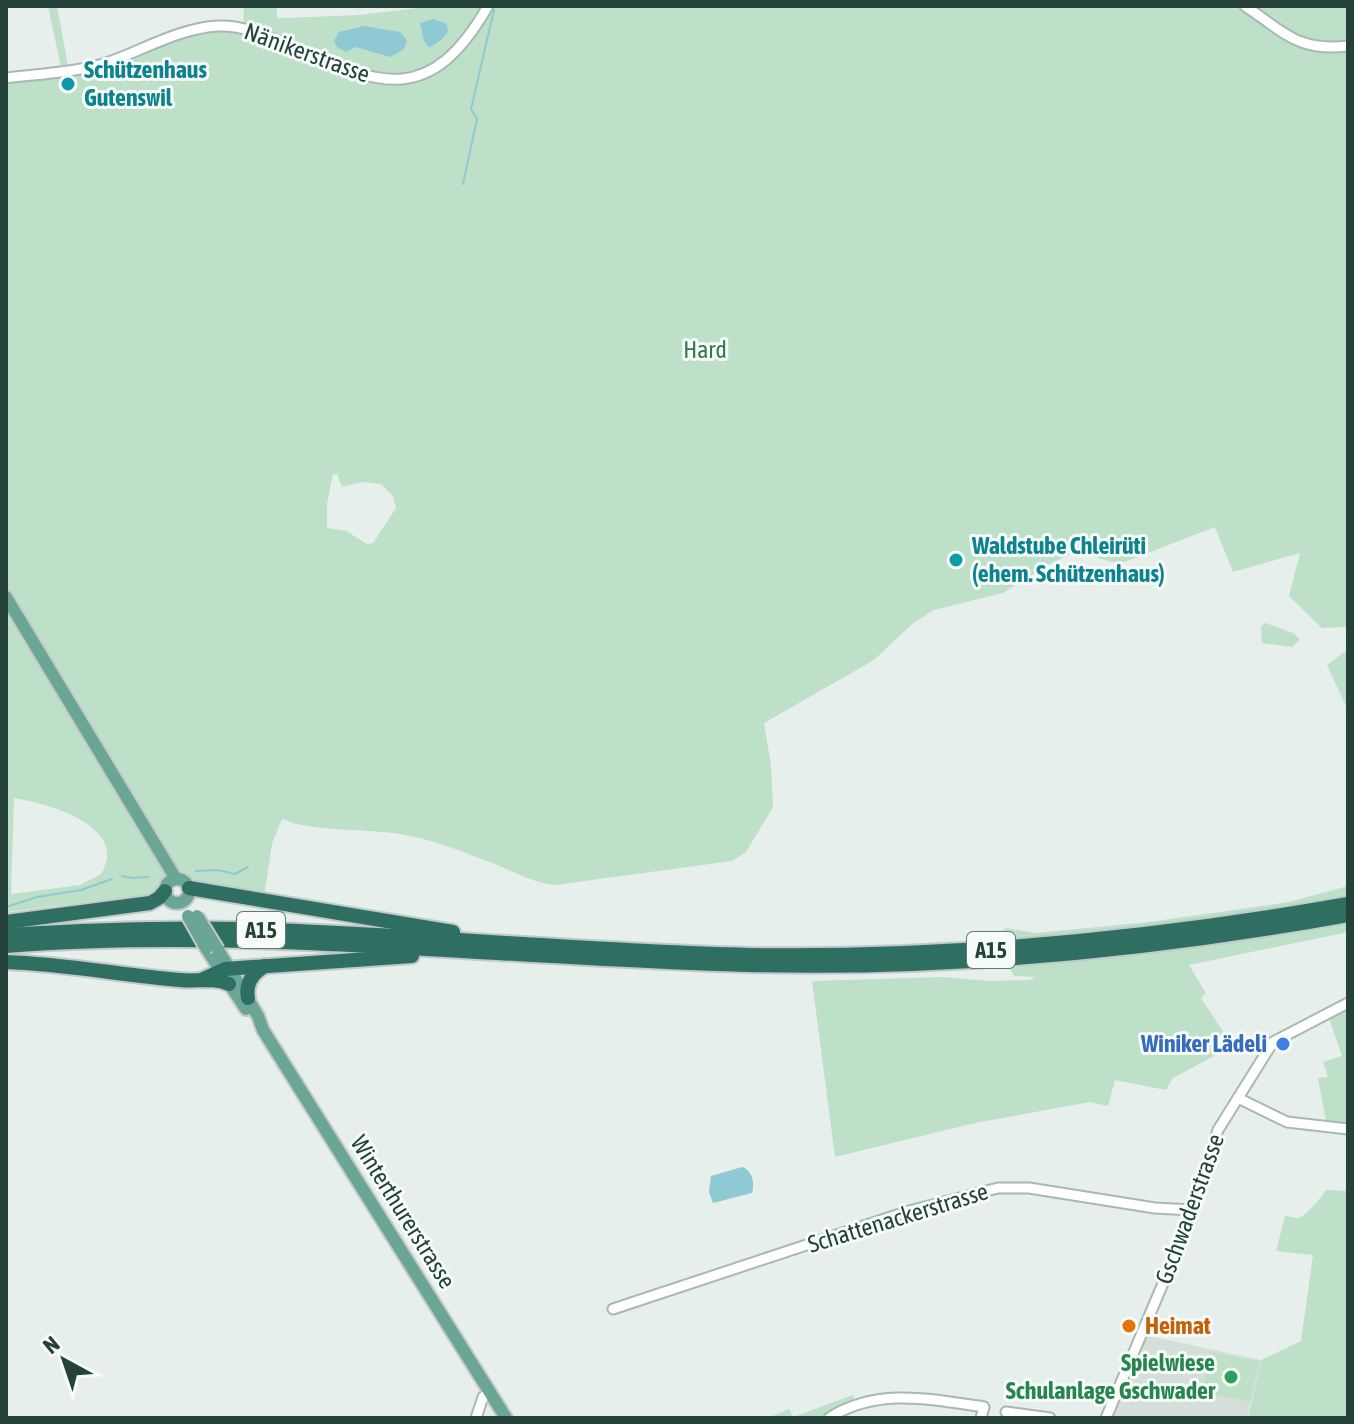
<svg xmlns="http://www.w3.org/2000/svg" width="1354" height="1424" viewBox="0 0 1354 1424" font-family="'Asap Condensed',sans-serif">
<rect width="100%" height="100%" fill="#e6efeb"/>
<polygon fill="#d4dfda" points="1140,1334 1261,1360 1247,1418 1106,1418"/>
<g fill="#bfe0c8" fill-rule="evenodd">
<path d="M48 6H57L69 71 184 33 243 28 244 6H277V18H285L359 15 434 6H1348V627L1322 628 1289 596 1300 553 1233 572 1215 527 1124 562H1111L1086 554H1071L1048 565 1003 593 934 610 912 624 874 660 764 723 771 765 773 807 746 852 732 861 555 885C534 883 517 873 497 865 469 854 440 842 410 836 370 827 318 834 282 819L272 844 264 897 193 883 182 875 179 879 169 882 165 891 152 894 6 912V78L62 72ZM333 474H337L342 487 362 482 381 484 393 496 396 508 373 543 367 544 346 531 327 528V504ZM14 798C46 803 131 826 101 874L80 885 11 894Z"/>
<polygon points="1266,623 1293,633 1300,639 1292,647 1262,643 1261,626"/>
<polygon points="1348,649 1348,710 1327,665"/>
<path d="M1348 886V898C1233 919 1117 934 1001 941L998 938 999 933 1006 928 1036 933 1149 922 1289 902Z"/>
<polygon points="1348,920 1348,932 1189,965 1206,993 1201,998 1230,1042 1214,1056 1173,1078 1166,1090 1115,1080 1108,1106 1090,1102 975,1123 835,1157 812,981 942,977 989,981 1030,980 1035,977 1014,976 1008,966 1147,952"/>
<polygon points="1348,1003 1348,1129 1327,1126 1318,1078 1328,1077 1323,1062 1342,1056 1327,1012"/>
<path d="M1326 1190 1348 1191V1418H1248L1261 1360 1301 1341 1313 1255 1276 1251 1285 1216C1290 1216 1294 1218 1298 1218 1304 1218 1322 1197 1326 1190Z"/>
<polygon points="1210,1352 1259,1361 1251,1402 1202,1392"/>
<polygon points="853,1395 855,1404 829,1418 768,1418 789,1409 793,1417"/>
</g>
<g fill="#8ec9d4">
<polygon points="433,19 447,24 448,32 441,40 429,48 424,41 420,23"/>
<polygon points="364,26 400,32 407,40 404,49 390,57 356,47 346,52 337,47 334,41 339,32"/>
<path d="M742 1167C752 1170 755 1183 752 1193L713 1203 709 1192 711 1176Z"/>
</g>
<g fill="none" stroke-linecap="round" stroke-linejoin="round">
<g stroke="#8ec9d4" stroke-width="2">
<polyline points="463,184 477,119 471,109 494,10"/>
<polyline points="196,871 218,870 235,874 248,867"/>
<polyline points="122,876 132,878 148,877"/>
<polyline points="6,907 37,897 81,890 112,879"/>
</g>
<g stroke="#a8b8b2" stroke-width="13">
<g id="minor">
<path d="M1245 6C1284 32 1298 52 1348 46"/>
<path d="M6 78C38 74 71 73 103 64 140 52 178 28 218 26 242 25 261 34 282 43 376 83 427 112 488 6"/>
<polyline points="1238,1098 1287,1122 1348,1129"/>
<polyline points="613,1309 909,1211 998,1188 1029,1188 1155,1208 1192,1210"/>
<polyline points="1006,1412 1050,1418"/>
<polyline points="476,1418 483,1397 490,1393"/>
<path d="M829 1418C877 1387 930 1399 984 1407L981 1418"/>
<polyline points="1106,1418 1186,1229 1218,1130 1273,1042 1348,1003"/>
</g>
</g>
<g stroke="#c2cac8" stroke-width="16">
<g id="major">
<polyline points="6,597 176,879"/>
<circle cx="177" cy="891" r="12"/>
<polyline points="206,948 246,1009"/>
<polyline points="218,950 258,1016 263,1030 506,1418"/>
</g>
</g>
<g stroke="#c2cac8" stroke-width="18">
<g id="highway">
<polyline points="189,888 453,932"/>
<polyline points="6,922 150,903 159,898 165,891"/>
<path d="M6 935C85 930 164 927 243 929 412 934 580 951 749 955 951 958 1149 939 1348 904"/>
<path d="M6 946C254 927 501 959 749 965 950 970 1150 951 1348 915"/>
<path d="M6 962C65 964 121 975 180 980 197 982 212 977 229 984"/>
<polyline points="203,979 225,969 412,956"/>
<path d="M248 998C245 983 253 973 265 966"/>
</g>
</g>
<use href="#minor" stroke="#fff" stroke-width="9"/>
<use href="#major" stroke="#6aa596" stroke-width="12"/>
<use href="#highway" stroke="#2f6f62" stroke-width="14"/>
<g stroke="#c2cac8" stroke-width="16" stroke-linecap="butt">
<g id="major-bridge">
<polyline points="188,916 206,948"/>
<polyline points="197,916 218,950"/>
</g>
</g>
<use href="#major-bridge" stroke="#6aa596" stroke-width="12"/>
</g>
<g fill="#0f9aa8" stroke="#f7fbf9" stroke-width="3">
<circle cx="68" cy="84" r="8"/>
<circle cx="956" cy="560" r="8"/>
</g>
<circle fill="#3f7fe0" stroke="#f7fbf9" stroke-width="3" cx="1283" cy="1044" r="8"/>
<circle fill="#e8710a" stroke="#f7fbf9" stroke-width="3" cx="1129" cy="1326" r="8"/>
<circle fill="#2e9e5b" stroke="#f7fbf9" stroke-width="3" cx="1231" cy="1377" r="8"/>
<g text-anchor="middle" stroke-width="6" stroke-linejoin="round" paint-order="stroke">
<g fill="#f7fbf9" stroke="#637a73" stroke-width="2">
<rect x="237" y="912" width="48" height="36" rx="6"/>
<rect x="967" y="932" width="48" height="36" rx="6"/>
</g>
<g font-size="22" font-weight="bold" fill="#24423a">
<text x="261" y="938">A15</text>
<text x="991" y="958">A15</text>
</g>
<g font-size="24" fill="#24423a" stroke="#f7fbf9">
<text transform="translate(307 53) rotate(20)" y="8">Nänikerstrasse</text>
<text transform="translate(1190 1209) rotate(-70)" y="8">Gschwaderstrasse</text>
<text transform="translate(403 1212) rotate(58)" y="8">Winterthurerstrasse</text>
<text transform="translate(898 1218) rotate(-17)" y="8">Schattenackerstrasse</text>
</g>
<g font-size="24" font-weight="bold" fill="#0d838f" stroke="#f7fbf9" text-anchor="start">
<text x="84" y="78">Schützenhaus<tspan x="84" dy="28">Gutenswil</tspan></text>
<text x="972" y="554">Waldstube Chleirüti<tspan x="972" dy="28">(ehem. Schützenhaus)</tspan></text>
</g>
<g font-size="24" fill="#2d7a4b" stroke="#f7fbf9">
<text x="705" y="358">Hard</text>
</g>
<g font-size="24" font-weight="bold" fill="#366cbe" stroke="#f7fbf9" text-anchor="end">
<text x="1267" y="1052">Winiker Lädeli</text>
</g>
<g font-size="24" font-weight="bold" fill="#c56008" stroke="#f7fbf9" text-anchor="start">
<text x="1145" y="1334">Heimat</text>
</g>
<g font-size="24" font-weight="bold" fill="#27864d" stroke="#f7fbf9" text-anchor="end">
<text x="1215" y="1371">Spielwiese<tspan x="1215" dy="28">Schulanlage Gschwader</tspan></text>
</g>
</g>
<rect width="1354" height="1424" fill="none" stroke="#24423a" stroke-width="16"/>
<g transform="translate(64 1360) rotate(320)" stroke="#f7fbf9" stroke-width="6" paint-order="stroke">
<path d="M0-6L14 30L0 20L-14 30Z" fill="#24423a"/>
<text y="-12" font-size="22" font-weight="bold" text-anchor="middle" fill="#24423a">N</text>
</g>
</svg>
